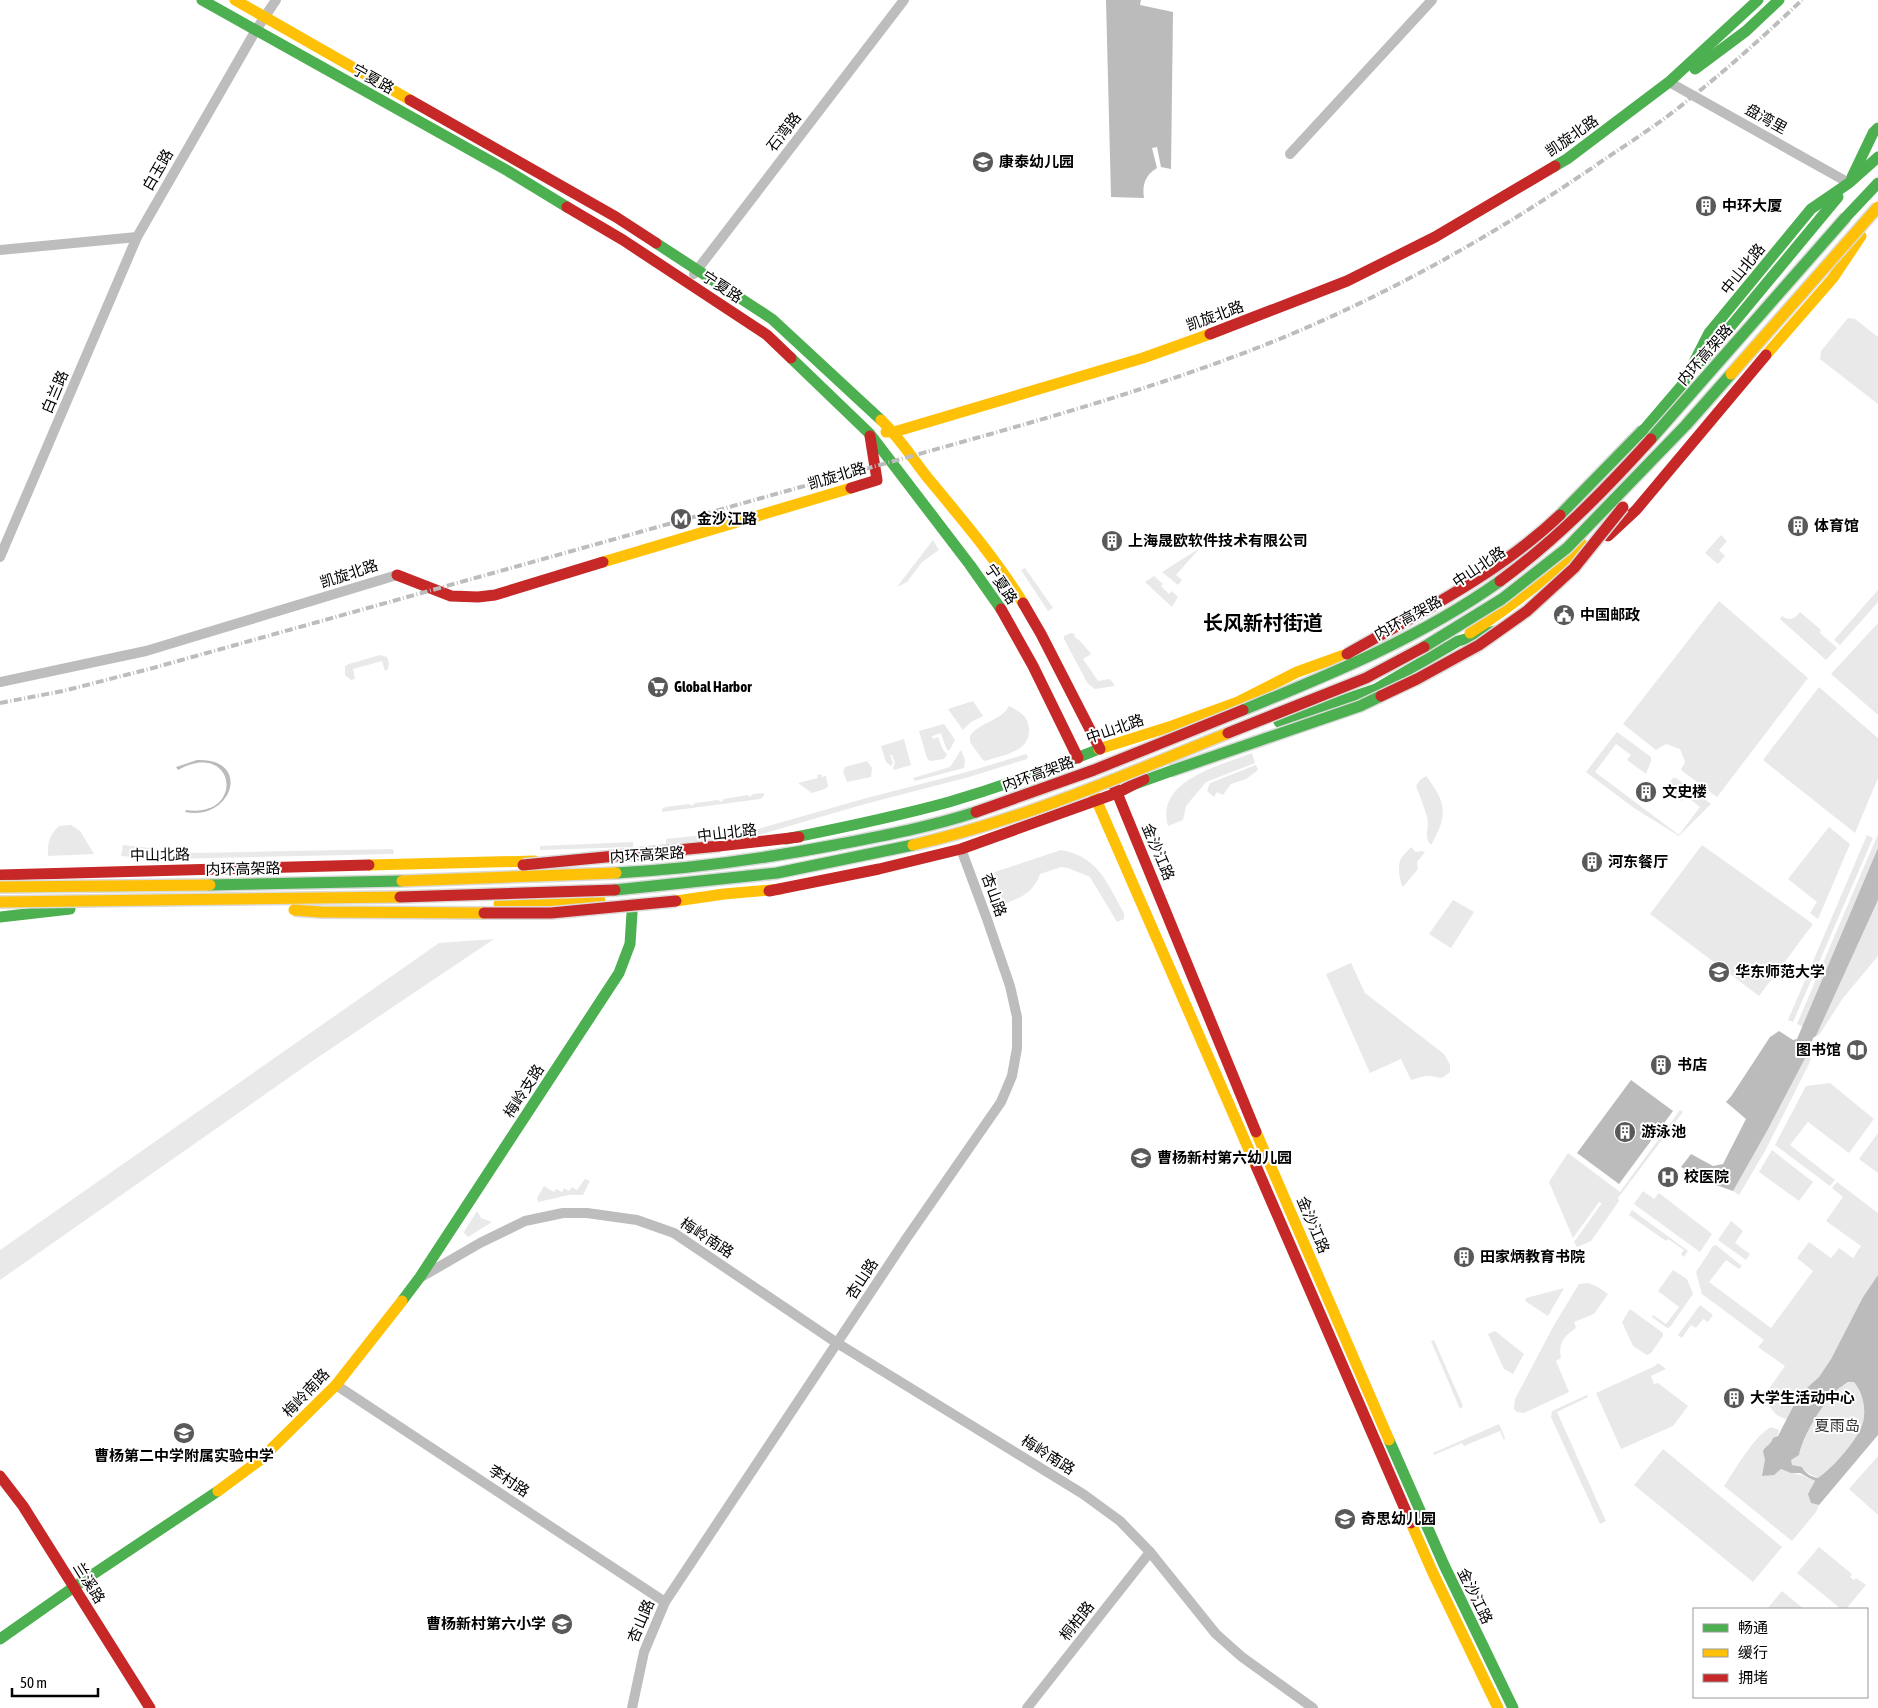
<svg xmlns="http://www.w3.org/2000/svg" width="1878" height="1708" viewBox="0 0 1878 1708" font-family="'Asap Condensed','Noto Sans SC',sans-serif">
<rect width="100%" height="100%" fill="#fff"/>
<g fill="#e9e9e9">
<polygon points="1848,318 1855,319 1878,337 1878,404 1820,359 1821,351"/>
<polygon points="1721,535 1727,541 1719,550 1725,556 1718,564 1705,553"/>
<polygon points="933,540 939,550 922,562 907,582 897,587"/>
<polygon points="1200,548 1176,575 1182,580 1178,585 1162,572"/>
<polygon points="1025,568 1053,608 1048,611 1021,570"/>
<polygon points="1154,576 1163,584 1161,586 1169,594 1172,591 1178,597 1172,607 1145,582"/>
<polygon points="1878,590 1878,602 1840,645 1834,640"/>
<polygon points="1719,601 1808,678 1717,797 1681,770 1685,762 1680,749 1666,744 1656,750 1623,724"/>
<path d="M1800 612 1821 630 1820 633 1837 648 1826 660 1780 619 1782 616C1790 622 1795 618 1800 612Z"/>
<polygon points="1878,623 1878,715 1831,674"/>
<polygon points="1071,633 1075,634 1074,636 1081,642 1091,654 1083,659 1098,681 1110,679 1115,686 1095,689 1088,684 1064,639 1064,636"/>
<polygon points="380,655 387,657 389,663 388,669 385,671 382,661 353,669 355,679 351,680 345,675 345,666 349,664"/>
<polygon points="1819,687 1878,738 1878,778 1855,833 1763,760"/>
<polygon points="973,701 983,716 971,722 963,730 948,709"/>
<path d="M1009 706C1020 712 1027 715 1029 728 1031 752 1003 755 985 761L982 759 970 742V736C979 722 1000 722 1009 706Z"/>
<polygon points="944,724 955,740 949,751 946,748 941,733 932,736 933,739 938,737 943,750 947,754 944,759 930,761 927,758 919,731"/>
<polygon points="1617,732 1651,757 1651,761 1646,774 1627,760 1631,755 1616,744 1595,772 1679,835 1700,807 1686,796 1682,801 1665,789 1673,778 1676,778 1711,804 1679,836 1634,808 1586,772"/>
<polygon points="904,739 911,765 894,770 893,768 895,763 892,755 890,755 893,763 891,766 886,762 881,746"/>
<polygon points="961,750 965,760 964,768 915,781 913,778 950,767"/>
<path d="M1252 753 1255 763 1206 782 1186 806 1183 820 1168 826C1155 780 1220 766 1252 753Z"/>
<polygon points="1026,754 1028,757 1027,759 969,777 865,804 759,835 666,844 666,839 758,829 863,799 967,772"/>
<polygon points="867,761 872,768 871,777 847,782 843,772 845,767"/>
<polygon points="1256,765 1258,770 1246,779 1231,784 1223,795 1217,792 1214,797 1207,791 1210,783"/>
<polygon points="821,774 822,777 826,776 828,786 825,789 812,793 798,783 818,778 817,775"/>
<path d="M1426 776C1447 803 1448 816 1431 845 1423 836 1430 828 1427 817 1424 807 1420 796 1416 786L1420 780Z"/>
<polygon points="764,793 764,796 760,799 662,812 662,809 666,807 689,804 692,806 695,803 718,800 721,802 724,799 748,795 750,797 753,794"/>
<path d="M71 825 80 831 94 854 48 856C47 842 50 835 59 826Z"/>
<polygon points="1829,827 1850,844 1818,919 1810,913 1817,902 1788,879"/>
<polygon points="1878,834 1878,848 1873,862 1803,1027 1797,1024"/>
<polygon points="1867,835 1873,838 1793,1022 1788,1020"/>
<polygon points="633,842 633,847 540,850 540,846"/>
<polygon points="123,845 196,853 393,849 394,854 163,859 121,856"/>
<polygon points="1702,845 1813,924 1759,996 1650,914"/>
<path d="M1411 847 1416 852 1422 851 1425 852 1417 862 1418 869 1403 887C1399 880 1397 863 1402 857 1404 854 1408 851 1411 847Z"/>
<path d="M1061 850C1099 857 1106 882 1124 913V919L1117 922 1090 877 1068 868 1061 867 1040 874C1033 895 1017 899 998 906 994 895 986 882 995 872Z"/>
<polygon points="1453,900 1474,912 1451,948 1429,934"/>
<polygon points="1878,900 1878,956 1843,998 1819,1035 1816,1036"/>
<polygon points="494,939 314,1060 0,1280 0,1250 439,943"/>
<path d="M1351 963 1365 993 1444 1054 1450 1065V1072C1439 1082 1440 1076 1427 1076 1422 1076 1416 1079 1411 1080L1401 1059 1370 1073 1326 974Z"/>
<polygon points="1810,1045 1814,1047 1809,1064 1765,1151 1739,1195 1733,1191 1767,1131 1810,1049"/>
<polygon points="1830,1083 1874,1119 1849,1153 1808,1122 1790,1145 1835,1180 1830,1186 1775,1145 1806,1086"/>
<polygon points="1680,1110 1683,1112 1618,1198 1619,1201 1591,1241 1577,1247 1574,1242 1602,1203 1599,1202 1573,1238 1549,1182 1568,1153 1620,1192"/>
<polygon points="1878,1133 1878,1173 1859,1159"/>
<polygon points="1772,1150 1813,1182 1799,1201 1759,1172"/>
<polygon points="585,1179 590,1181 583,1195 569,1195 538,1202 537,1198 544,1186 554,1192 556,1189 562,1192 564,1188 569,1191 572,1187 577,1190"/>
<path d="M1837 1182 1878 1213V1275L1863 1297 1831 1359 1819 1377 1799 1395 1787 1419C1775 1418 1770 1406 1763 1397L1785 1366 1758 1347 1764 1340 1702 1294 1696 1272 1713 1246 1716 1245 1742 1266 1739 1269 1726 1260 1709 1282 1771 1328 1813 1271 1797 1258 1809 1242 1831 1258 1839 1248 1853 1258 1861 1246 1826 1221 1843 1197 1832 1188Z"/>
<polygon points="1643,1191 1654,1199 1659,1193 1712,1234 1700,1252 1634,1204"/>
<polygon points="1632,1210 1688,1251 1684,1257 1681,1254 1684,1250 1668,1239 1666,1241 1629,1215"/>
<polygon points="477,1211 481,1218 492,1222 468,1237 464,1233 465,1230"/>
<polygon points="1731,1221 1743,1231 1735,1243 1750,1254 1746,1260 1718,1240"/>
<polygon points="1673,1270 1687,1279 1693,1294 1670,1327 1667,1328 1652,1317 1653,1315 1666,1324 1679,1307 1658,1291"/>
<path d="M1588 1283 1598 1287 1608 1294 1594 1314 1574 1322 1576 1328C1564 1336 1558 1343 1561 1358L1556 1361 1569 1392 1524 1413 1517 1412 1514 1409 1515 1399 1554 1325 1579 1284Z"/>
<polygon points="1564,1288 1548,1316 1525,1301 1526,1298"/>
<polygon points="1700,1305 1713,1315 1708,1322 1703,1319 1696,1328 1691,1325 1682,1338 1678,1335"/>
<polygon points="1630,1309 1663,1333 1663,1336 1651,1353 1647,1355 1633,1346 1622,1322"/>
<polygon points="1495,1331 1524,1354 1513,1374 1504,1369 1488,1334"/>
<polygon points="1434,1340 1463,1406 1460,1409 1431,1341"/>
<polygon points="1658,1363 1666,1369 1651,1376 1654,1384 1658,1383 1688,1406 1673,1426 1621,1449 1596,1393 1655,1366"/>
<path d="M1854 1381C1864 1394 1867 1413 1861 1429 1855 1443 1831 1469 1818 1478L1792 1465 1790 1460 1799 1455C1802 1439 1824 1401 1836 1390 1841 1386 1848 1382 1854 1381Z"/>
<polygon points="1587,1395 1588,1397 1557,1412 1606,1521 1600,1524 1551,1417 1552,1411"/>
<polygon points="1499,1424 1505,1438 1504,1440 1500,1431 1464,1446 1462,1443 1434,1455 1433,1453"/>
<path d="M1771 1427 1779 1430C1777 1439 1772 1443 1765 1447L1773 1475 1781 1469C1793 1474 1806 1474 1815 1482L1811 1503 1819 1505 1816 1512 1792 1541 1724 1486C1736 1469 1753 1437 1771 1427Z"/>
<polygon points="1663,1449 1782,1547 1753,1582 1634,1485"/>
<polygon points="1878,1456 1878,1515 1849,1489"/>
<polygon points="1819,1547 1852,1574 1850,1577 1854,1580 1856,1578 1866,1585 1846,1609 1841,1609 1797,1573"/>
<polygon points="1782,1591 1804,1609 1767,1609"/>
</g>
<g fill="#bbb" fill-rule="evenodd">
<path d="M1106 0H1141L1140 5 1173 12 1171 169 1161 167 1157 147 1152 148 1157 168C1145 175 1142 185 1144 198L1111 197Z"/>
<path d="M197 760C253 758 232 822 185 812L186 810C246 819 236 738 178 770L176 767Z"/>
<polygon points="1878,848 1878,900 1816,1036 1813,1038 1810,1049 1767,1131 1733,1191 1716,1185 1681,1167 1691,1154 1713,1166 1723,1164 1746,1119 1726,1102 1732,1095 1770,1037 1779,1031 1793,1040 1797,1039"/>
<polygon points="1631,1080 1673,1111 1619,1184 1577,1153"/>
<path d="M1878 1275V1435L1819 1505 1811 1503 1808 1494 1815 1481 1800 1473H1791L1781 1469 1774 1475 1762 1476 1765 1460 1763 1451C1766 1445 1771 1445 1773 1438L1778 1436 1799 1395 1819 1377 1831 1359 1863 1297ZM1848 1382H1854C1864 1394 1868 1415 1860 1430 1852 1446 1832 1468 1818 1478 1812 1477 1804 1473 1802 1467L1792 1465 1791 1460 1799 1455C1803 1436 1821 1406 1835 1392 1838 1388 1844 1385 1848 1382Z"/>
</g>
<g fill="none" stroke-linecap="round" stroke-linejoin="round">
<g stroke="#bdbdbd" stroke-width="10">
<polyline points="1669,82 1849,183"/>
<polyline points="1290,154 1432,0"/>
<polyline points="0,250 137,237 256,30 276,0"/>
<polyline points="694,274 904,0"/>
<polyline points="0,557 137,237"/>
<polyline points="0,682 146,651 397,575"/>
<polyline points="423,1276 480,1243 525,1221 563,1213 587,1213 637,1220 674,1233 837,1343 1083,1494 1120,1521 1150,1552 1216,1634 1242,1657 1313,1708"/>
<polyline points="336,1385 665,1602"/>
<polyline points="632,1708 644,1652 665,1602 906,1239 1001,1102 1012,1076 1017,1048 1017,1017 1010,986 987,919 961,849"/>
<polyline points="1027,1708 1150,1552"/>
</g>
<g stroke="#4caf50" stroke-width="11">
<polyline points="202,0 508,171 567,207"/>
<polyline points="1695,69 1746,31 1779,0"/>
<polyline points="1555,166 1567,159 1669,82 1758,0"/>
<polyline points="1852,177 1873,133 1878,128"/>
<polyline points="1846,217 1878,183"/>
<polyline points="656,243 772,319 881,420"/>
<polyline points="791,358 870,434 970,565 1001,609"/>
<polyline points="1702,361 1838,197"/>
<polyline points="1636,439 1683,384 1709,333 1811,209 1849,183 1878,157"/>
<polyline points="1279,722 1376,689 1458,641 1495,631"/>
<polyline points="1132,785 1171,771"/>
<path d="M786 839C841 828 895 817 949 802 1000 787 1050 769 1099 749"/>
<polyline points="0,917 70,909"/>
<polyline points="402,1301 420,1277 619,973 630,944 632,913"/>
<polyline points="1389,1440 1444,1565 1513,1708"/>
<polyline points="0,1639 74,1587 218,1491"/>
</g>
<g stroke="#ffc107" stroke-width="11">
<polyline points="235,0 410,100"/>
<polyline points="1766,355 1833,278 1861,236"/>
<path d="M881 420C899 437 912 458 927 477 961 518 995 558 1023 603"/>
<polyline points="886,432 894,432 1143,358 1210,334"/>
<polyline points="603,562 851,488"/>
<path d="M1470 633C1510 607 1548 578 1582 544"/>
<polyline points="1240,701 1297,672 1347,654"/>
<polyline points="1099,749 1172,726 1252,697"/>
<polyline points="1092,790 1256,1166"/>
<polyline points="369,865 535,861"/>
<polyline points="676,901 724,894 781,889"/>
<polyline points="499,904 600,900"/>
<polyline points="1256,1132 1389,1440"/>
<polyline points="218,1491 260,1460 336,1385 402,1301"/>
<polyline points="1411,1523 1433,1573 1498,1708"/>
</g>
<g stroke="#c62828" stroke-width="11">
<polyline points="410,100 616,217 656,243"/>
<polyline points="567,207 623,240 767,335 791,358"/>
<polyline points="1210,334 1347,281 1435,237 1555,166"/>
<polyline points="851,488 877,480 870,436"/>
<polyline points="1608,536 1636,510 1766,355"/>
<polyline points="397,575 451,596 478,597 495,595 603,562"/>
<polyline points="1023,603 1041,634 1100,749"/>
<polyline points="1001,609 1033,666 1078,758"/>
<polyline points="1113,783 1256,1132"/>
<polyline points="719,846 799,837"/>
<polyline points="0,875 369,865"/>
<polyline points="769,891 879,869 961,849 1117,793 1144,779"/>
<polyline points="1256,1166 1411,1523"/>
<polyline points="0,1476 23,1506 150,1708"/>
</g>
<path stroke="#bdbdbd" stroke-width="4" stroke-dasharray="8 2.5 1 2.5" stroke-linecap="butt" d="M0 703 63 691 153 668 987 435C1086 407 1186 377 1282 338 1396 291 1504 229 1605 159 1635 139 1666 119 1693 96 1731 66 1767 33 1802 0"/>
<g stroke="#dbdbdb" stroke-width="14" stroke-linecap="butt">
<g id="fast-bridge">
<polyline points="1651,439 1846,217"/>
<polyline points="1560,515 1643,430"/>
<polyline points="1424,647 1502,599 1567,548 1686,425 1731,374"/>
<path d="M1243 710C1331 674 1422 637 1500 581"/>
<polyline points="1171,771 1360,706 1381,696"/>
<path d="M616 873C690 869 762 859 835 845 882 836 930 827 976 812"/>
<polyline points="210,885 402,881"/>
<polyline points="615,890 777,873 913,845"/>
</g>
</g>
<g stroke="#dbdbdb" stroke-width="14" stroke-linecap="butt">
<g id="slow-bridge">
<polyline points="1731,374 1878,207"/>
<path d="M913 845C1022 820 1125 775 1228 733"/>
<polyline points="402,881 616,873"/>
<polyline points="0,887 210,885"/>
<polyline points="0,902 400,897"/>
<polyline points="294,910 321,912 484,913"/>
</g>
</g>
<g stroke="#dbdbdb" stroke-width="14" stroke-linecap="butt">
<g id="jam-bridge">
<path d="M1500 581C1556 540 1604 491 1651 439"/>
<path d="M1347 654C1421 612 1498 574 1560 515"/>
<polyline points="1381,696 1417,679 1479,645 1527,611 1574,568 1623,507"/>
<polyline points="1228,733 1366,678 1424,647"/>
<polyline points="976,812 1094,770 1243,710"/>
<polyline points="523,865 719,846"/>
<polyline points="400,897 615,890"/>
<polyline points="484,913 551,913 676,901"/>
</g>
</g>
<use href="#fast-bridge" stroke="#4caf50" stroke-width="11"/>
<use href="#slow-bridge" stroke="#ffc107" stroke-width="11"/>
<use href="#jam-bridge" stroke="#c62828" stroke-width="11"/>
</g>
<defs>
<g id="school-disc" transform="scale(1.125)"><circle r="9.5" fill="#595959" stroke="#fff"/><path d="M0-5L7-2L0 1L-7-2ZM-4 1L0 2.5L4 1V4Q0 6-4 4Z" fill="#fff"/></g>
<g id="building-disc" transform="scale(1.125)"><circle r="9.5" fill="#595959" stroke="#fff"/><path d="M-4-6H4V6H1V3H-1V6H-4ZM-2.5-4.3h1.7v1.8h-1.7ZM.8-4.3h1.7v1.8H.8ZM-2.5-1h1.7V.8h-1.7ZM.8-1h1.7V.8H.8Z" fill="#fff"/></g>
<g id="metro-disc" transform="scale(1.125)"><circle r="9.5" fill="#595959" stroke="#fff"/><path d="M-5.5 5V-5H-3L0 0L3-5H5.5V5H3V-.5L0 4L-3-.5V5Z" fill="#fff"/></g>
<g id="civic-disc" transform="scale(1.125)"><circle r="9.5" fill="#595959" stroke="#fff"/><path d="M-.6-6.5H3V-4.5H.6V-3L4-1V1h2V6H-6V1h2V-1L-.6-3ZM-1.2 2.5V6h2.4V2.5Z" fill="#fff"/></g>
<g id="supermarket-disc" transform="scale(1.125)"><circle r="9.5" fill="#595959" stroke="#fff"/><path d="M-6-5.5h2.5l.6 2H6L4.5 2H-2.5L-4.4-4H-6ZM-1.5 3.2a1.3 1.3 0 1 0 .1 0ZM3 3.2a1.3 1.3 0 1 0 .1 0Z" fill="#fff"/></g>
<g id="university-disc" transform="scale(1.125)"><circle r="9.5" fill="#595959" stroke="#fff"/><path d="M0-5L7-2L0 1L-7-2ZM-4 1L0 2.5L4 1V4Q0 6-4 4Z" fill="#fff"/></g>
<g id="library-disc" transform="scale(1.125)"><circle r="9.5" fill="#595959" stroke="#fff"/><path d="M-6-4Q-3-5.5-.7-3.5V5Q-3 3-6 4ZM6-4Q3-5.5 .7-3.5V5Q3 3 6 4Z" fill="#fff"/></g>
<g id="hospital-disc" transform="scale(1.125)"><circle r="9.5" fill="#595959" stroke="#fff"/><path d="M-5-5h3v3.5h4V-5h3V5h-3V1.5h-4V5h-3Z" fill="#fff"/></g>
</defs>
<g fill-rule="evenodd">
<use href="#school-disc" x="983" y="162"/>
<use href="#building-disc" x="1706" y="206"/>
<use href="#metro-disc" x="681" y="519"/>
<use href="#building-disc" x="1798" y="526"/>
<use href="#building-disc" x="1112" y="541"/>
<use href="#civic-disc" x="1564" y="615"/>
<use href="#supermarket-disc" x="658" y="687"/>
<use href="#building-disc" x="1646" y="792"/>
<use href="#building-disc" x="1592" y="862"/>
<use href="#university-disc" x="1719" y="972"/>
<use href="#library-disc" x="1857" y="1050"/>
<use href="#building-disc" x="1661" y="1065"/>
<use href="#building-disc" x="1625" y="1132"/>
<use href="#school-disc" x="1141" y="1158"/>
<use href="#hospital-disc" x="1668" y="1177"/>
<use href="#building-disc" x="1464" y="1257"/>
<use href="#building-disc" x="1734" y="1398"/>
<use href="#school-disc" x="184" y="1433"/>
<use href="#school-disc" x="1345" y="1519"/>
<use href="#school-disc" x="562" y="1624"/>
</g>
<g text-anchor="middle" stroke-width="4" stroke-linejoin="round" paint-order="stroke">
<g font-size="15" fill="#000" stroke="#fff">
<text transform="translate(373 79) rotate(29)" y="5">宁夏路</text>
<text transform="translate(1766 119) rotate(29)" y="5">盘湾里</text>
<text transform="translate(784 132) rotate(-52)" y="5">石湾路</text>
<text transform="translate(1572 136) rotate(-35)" y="5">凯旋北路</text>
<text transform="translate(158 170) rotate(-60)" y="5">白玉路</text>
<text transform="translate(1743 269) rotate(-51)" y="5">中山北路</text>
<text transform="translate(722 287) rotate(33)" y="5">宁夏路</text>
<text transform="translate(1215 316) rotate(-20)" y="5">凯旋北路</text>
<text transform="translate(1705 355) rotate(-49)" y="5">内环高架路</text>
<text transform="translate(55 392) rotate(-67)" y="5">白兰路</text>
<text transform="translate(837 476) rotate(-17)" y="5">凯旋北路</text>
<text transform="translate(1479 567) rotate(-34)" y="5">中山北路</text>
<text transform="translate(349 574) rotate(-18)" y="5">凯旋北路</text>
<text transform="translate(1001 584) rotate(56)" y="5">宁夏路</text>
<text transform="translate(1408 618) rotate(-29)" y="5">内环高架路</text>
<text transform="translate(1115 729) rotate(-19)" y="5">中山北路</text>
<text transform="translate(1038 774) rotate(-20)" y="5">内环高架路</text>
<text transform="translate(727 833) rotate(-7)" y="5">中山北路</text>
<text transform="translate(1158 852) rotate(67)" y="5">金沙江路</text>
<text transform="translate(160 855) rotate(-1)" y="5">中山北路</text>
<text transform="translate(647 855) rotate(-4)" y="5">内环高架路</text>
<text transform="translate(243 869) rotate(-1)" y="5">内环高架路</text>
<text transform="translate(994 895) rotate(70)" y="5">杏山路</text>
<text transform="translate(524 1091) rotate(-57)" y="5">梅岭支路</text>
<text transform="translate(1313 1225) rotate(67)" y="5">金沙江路</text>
<text transform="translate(707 1238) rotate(33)" y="5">梅岭南路</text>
<text transform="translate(862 1279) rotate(-57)" y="5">杏山路</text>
<text transform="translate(306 1393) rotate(-47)" y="5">梅岭南路</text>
<text transform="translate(1048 1455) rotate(32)" y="5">梅岭南路</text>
<text transform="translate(509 1481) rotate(33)" y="5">李村路</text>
<text transform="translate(89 1583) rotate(58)" y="5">兰溪路</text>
<text transform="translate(1475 1596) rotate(64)" y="5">金沙江路</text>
<text transform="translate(641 1621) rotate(-67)" y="5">杏山路</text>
<text transform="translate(1077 1621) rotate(-52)" y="5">桐柏路</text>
</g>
<g font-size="15" font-weight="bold" fill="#000" stroke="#fff" text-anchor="start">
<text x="999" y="167">康泰幼儿园</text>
<text x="1722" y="211">中环大厦</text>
<text x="697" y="524">金沙江路</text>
<text x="1814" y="531">体育馆</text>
<text x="1128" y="546">上海晟欧软件技术有限公司</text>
<text x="1580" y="620">中国邮政</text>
<text x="674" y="692">Global Harbor</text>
<text x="1662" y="797">文史楼</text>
<text x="1608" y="867">河东餐厅</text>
<text x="1735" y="977">华东师范大学</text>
<text x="1841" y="1055" text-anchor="end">图书馆</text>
<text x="1677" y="1070">书店</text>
<text x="1641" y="1137">游泳池</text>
<text x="1157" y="1163">曹杨新村第六幼儿园</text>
<text x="1684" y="1182">校医院</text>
<text x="1480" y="1262">田家炳教育书院</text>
<text x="1750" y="1403">大学生活动中心</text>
<text x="184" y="1461" text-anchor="middle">曹杨第二中学附属实验中学</text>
<text x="1361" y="1524">奇思幼儿园</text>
<text x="546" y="1629" text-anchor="end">曹杨新村第六小学</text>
</g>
<g font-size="15" fill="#2e2e2e" stroke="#fff">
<text x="1837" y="1431">夏雨岛</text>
</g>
<g font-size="20" font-weight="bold" fill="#000" stroke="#fff">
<text x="1263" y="630">长风新村街道</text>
</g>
</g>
<rect x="1693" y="1608" width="175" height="90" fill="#ffffff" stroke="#999999"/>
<rect x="1703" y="1624" width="25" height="8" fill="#4caf50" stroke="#999999"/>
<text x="1738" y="1633" font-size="15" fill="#000000">畅通</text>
<rect x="1703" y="1649" width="25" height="8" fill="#ffc107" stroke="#999999"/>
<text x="1738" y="1658" font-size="15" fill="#000000">缓行</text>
<rect x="1703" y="1674" width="25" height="8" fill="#c62828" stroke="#999999"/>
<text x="1738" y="1683" font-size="15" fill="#000000">拥堵</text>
<path d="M12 1688v8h86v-8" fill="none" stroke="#000000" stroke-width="2.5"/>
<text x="20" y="1688" font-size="15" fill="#000000" stroke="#ffffff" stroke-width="4" paint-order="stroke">50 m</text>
</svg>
